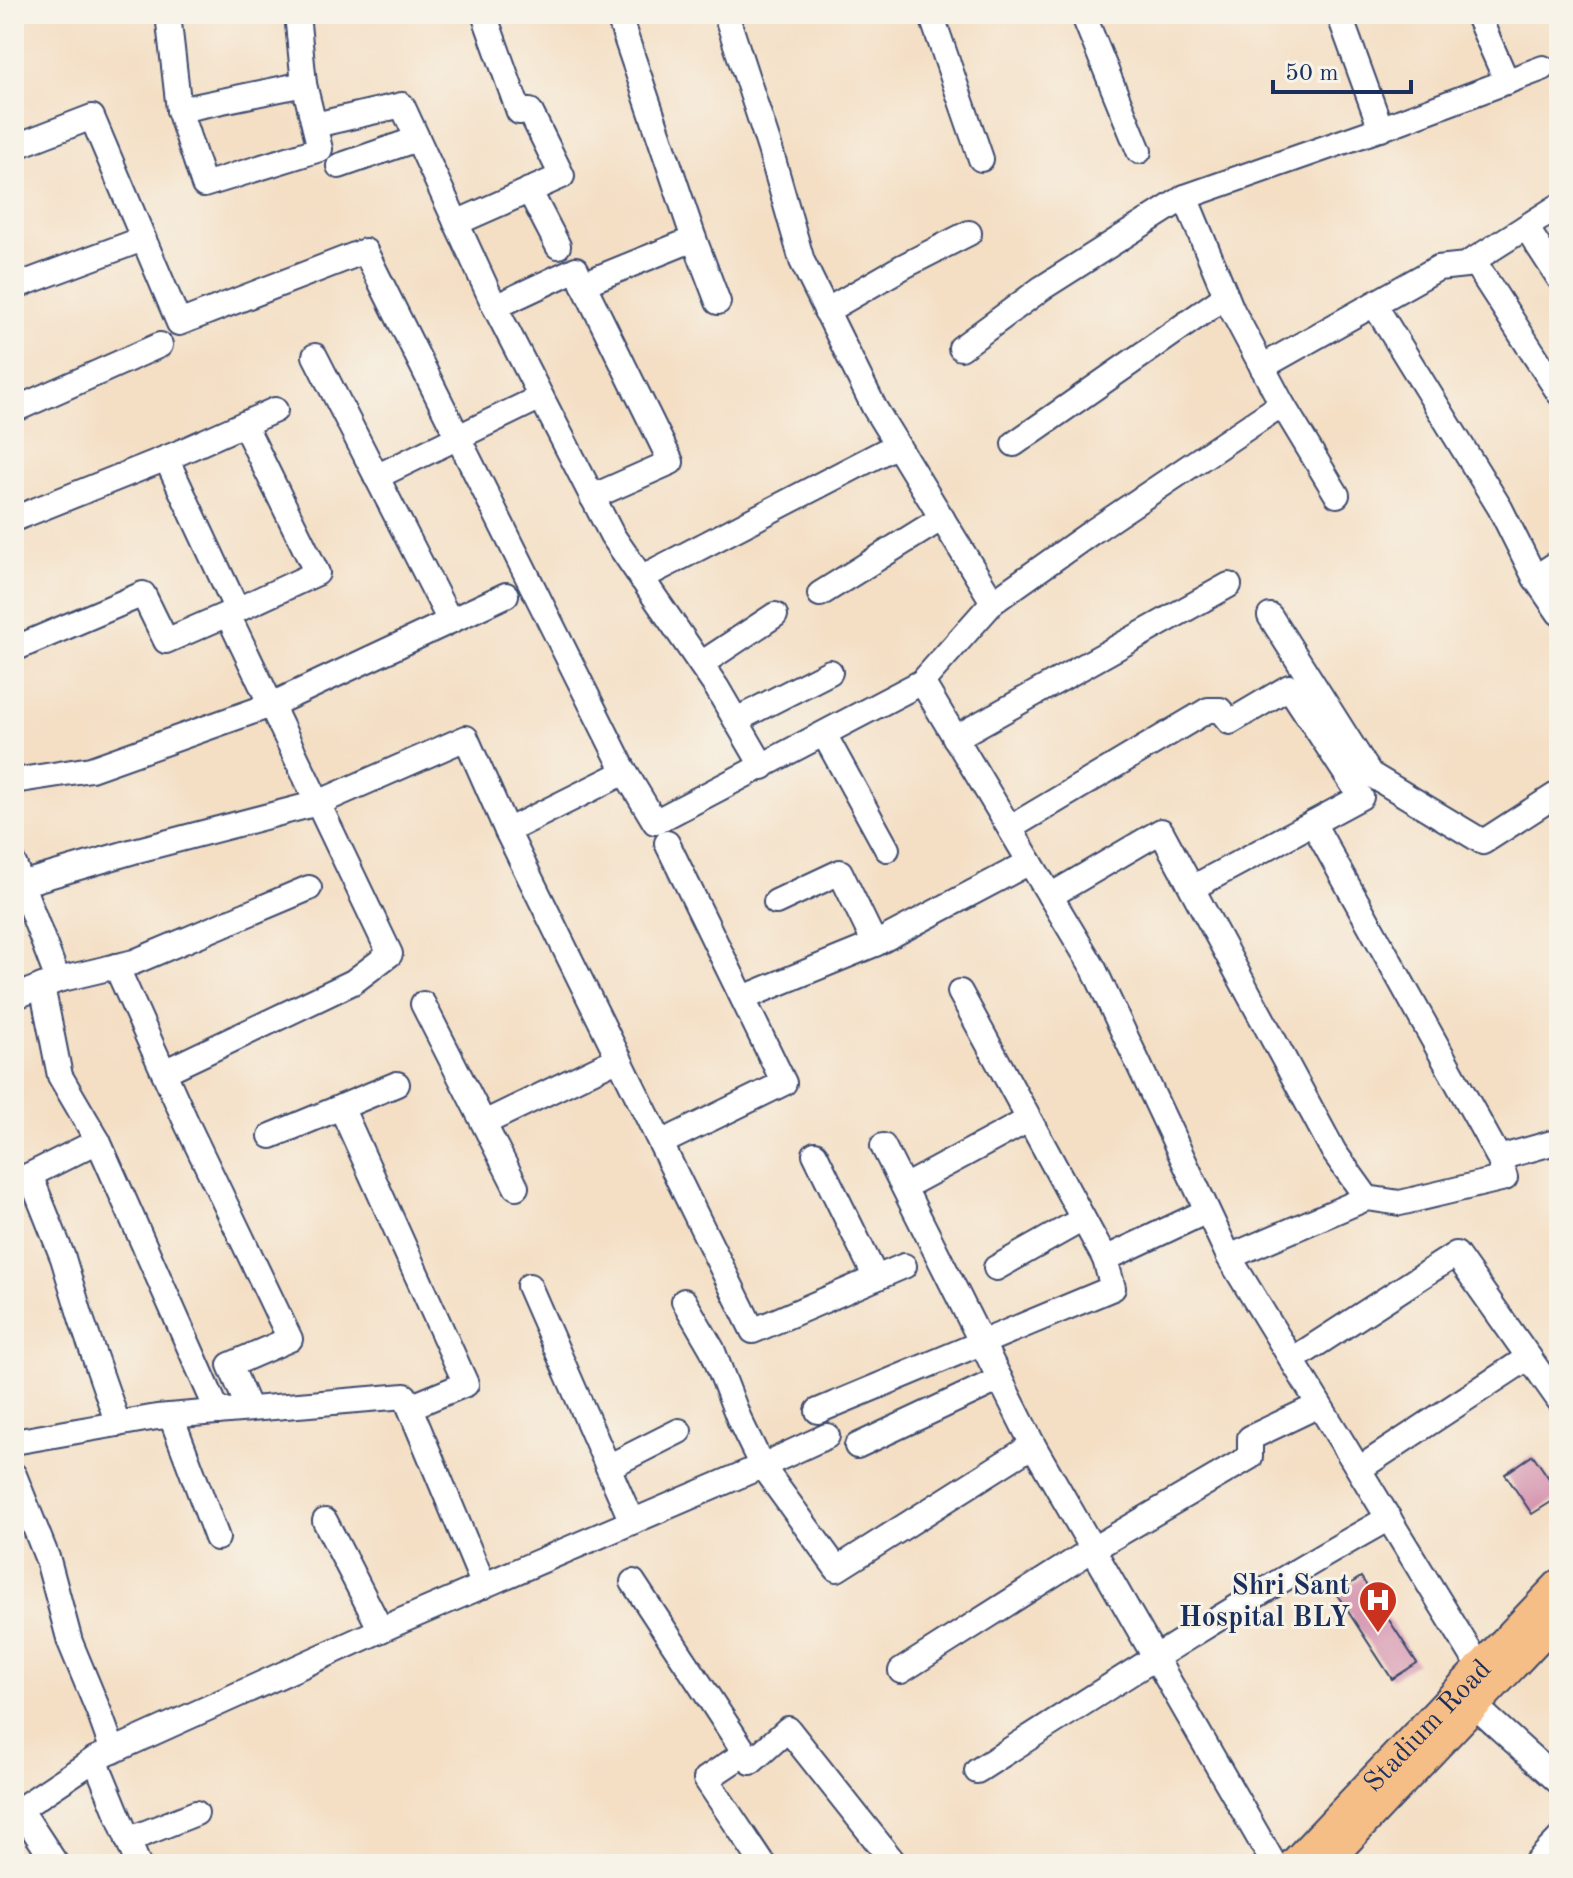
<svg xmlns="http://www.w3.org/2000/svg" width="1573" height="1878" viewBox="0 0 1573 1878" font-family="'Old Standard TT',serif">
<rect width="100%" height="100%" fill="#f7f3e8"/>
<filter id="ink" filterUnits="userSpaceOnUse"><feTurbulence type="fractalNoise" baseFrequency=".0125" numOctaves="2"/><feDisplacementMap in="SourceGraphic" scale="16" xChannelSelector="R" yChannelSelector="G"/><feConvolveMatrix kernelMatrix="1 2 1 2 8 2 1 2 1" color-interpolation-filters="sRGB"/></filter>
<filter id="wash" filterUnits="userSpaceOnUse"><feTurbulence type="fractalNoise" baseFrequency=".006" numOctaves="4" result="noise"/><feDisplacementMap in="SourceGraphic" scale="32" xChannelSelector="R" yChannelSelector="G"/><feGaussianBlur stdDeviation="1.8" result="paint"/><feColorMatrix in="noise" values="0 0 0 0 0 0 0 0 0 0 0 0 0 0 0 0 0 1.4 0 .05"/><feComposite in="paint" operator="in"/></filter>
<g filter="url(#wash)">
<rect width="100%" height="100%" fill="#f4dfc5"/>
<g id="blocks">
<g fill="#d695b0">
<polygon points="1533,1455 1559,1493 1559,1497 1532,1514 1505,1474"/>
<polygon points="1361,1577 1417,1663 1392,1679 1336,1593"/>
</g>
</g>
</g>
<g filter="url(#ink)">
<use href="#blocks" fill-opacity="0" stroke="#3c496d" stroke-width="2"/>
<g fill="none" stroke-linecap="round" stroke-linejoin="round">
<g stroke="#3c496d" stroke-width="28">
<g id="minor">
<polyline points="168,14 179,110 204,185 320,149 304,84 297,14"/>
<polyline points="618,14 694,239 718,302"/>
<polyline points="726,14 770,149 802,261 874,407 993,602"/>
<polyline points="931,14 981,159"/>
<polyline points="1083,14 1139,151"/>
<polyline points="1339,14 1381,129"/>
<polyline points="1477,14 1507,82"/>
<polyline points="179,110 304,84"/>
<polyline points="315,125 402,105 495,307 612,535 717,688 763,767"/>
<polyline points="14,147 92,117 179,323 365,251 625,772"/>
<polyline points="339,166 417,139"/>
<polyline points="529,190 558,246"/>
<polyline points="1185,197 1232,310 1282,404 1337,495"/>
<polyline points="456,223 562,176 530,111 519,112 484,14"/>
<polyline points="1526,227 1559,278"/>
<polyline points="1473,260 1559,393"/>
<polyline points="583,284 694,239"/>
<polyline points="14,287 143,239"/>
<polyline points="1374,304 1500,508 1535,578 1559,613"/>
<polyline points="495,307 576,269 671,462 592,497"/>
<polyline points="826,311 904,266 969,233"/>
<polyline points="961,348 1042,288 1185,197 1385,127 1543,68"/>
<polyline points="315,356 450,621"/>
<polyline points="1262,367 1438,268 1466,265 1559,206"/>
<polyline points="14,410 160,345"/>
<polyline points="1014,444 1226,296"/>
<polyline points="166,458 237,610"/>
<polyline points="376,477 541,397"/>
<polyline points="14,519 174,455 275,410"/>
<polyline points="641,578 897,445"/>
<polyline points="1535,578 1559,562"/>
<polyline points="820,594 942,518"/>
<polyline points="1270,616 1370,774 1483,842 1559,793"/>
<polyline points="14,649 143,594 166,641 237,610 317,573 244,424"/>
<polyline points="701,664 775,615"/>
<polyline points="922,682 1094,969 1229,1257 1488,1681"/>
<polyline points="736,720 830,672"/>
<polyline points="824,734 887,849"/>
<polyline points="955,738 1229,585"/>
<polyline points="14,781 91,769 271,705 506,595"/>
<polyline points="1010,828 1208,710 1220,710 1230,722 1289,687 1361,797 1192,888"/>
<polyline points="507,831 625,772 655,822 922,682 993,602 1092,532 1282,404"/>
<polyline points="14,864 58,980"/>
<polyline points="14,886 134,851 318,803 466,738 507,831 753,1331 904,1266"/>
<polyline points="1050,896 1161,831 1334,1152 1367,1198 1400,1203 1505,1178 1499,1158 1313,823"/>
<polyline points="776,902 840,872 875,944"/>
<polyline points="116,966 187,1124 290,1339 230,1365 249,1409"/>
<polyline points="42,986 60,1076 98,1141 218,1412"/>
<polyline points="960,992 1105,1259 1207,1211"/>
<polyline points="14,997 58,980 134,962 309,888"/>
<polyline points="743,998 875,944 1030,862"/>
<polyline points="423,1004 516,1187"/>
<polyline points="164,1072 353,982 390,954 228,615"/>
<polyline points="341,1107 466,1384 410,1407"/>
<polyline points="484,1123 619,1058"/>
<polyline points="271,1136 397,1084"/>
<polyline points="661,1143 784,1083 667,843"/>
<polyline points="883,1146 1033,1445 1274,1864"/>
<polyline points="815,1154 876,1278"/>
<polyline points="1499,1158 1559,1141"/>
<polyline points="30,1175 63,1258 82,1321 118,1424"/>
<polyline points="14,1183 98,1141"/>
<polyline points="904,1187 1028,1120"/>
<polyline points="1229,1257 1367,1198"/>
<polyline points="996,1268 1083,1219"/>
<polyline points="529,1286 632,1522"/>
<polyline points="684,1301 712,1349 739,1419 762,1466 827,1436"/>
<polyline points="1292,1360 1456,1254 1559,1400"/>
<polyline points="818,1411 1113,1288 1105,1259"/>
<polyline points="171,1416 217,1538"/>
<polyline points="14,1442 157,1417 405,1396 484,1586"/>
<polyline points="857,1446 1000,1379"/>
<polyline points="608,1467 679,1431"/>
<polyline points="1359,1469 1529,1357"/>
<polyline points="14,1475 48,1560 70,1642 99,1712 113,1751"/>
<polyline points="325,1521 381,1630"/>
<polyline points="633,1582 751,1762 788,1729 895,1864"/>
<polyline points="901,1671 1093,1549 1250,1457 1250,1438 1319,1405"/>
<polyline points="1466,1692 1474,1705 1559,1782"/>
<polyline points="745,1753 706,1779 763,1864"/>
<polyline points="95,1759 138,1864"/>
<path d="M977 1771C1113 1684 1248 1597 1389 1518"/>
<polyline points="20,1809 56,1864"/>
<polyline points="14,1813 95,1759 394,1624 762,1466 837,1569 1033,1445"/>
<polyline points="128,1840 196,1813"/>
<polyline points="1535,1864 1559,1839"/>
</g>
</g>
<g stroke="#3c496d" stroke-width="34">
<g id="major">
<path id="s1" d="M1294 1864 1559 1585"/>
<polyline points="1324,1864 1559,1616"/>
</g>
</g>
<use href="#minor" stroke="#fff" stroke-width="24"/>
<use href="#major" stroke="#f6be87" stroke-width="30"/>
</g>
</g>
<defs>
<g id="hospital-pin" transform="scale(2)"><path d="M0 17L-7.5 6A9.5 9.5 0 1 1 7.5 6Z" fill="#c8321e" stroke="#f7f3e8"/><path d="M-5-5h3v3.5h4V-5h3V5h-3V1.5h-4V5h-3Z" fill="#fff"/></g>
</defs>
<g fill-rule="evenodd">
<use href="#hospital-pin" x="1378" y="1600"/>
</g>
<g text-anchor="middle" stroke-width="6" stroke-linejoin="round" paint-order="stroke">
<g font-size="28" font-weight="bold" fill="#1b2f5e" stroke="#f7f3e8" text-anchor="end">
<text x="1350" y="1594">Shri Sant<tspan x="1350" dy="32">Hospital BLY</tspan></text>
</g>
<g font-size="28" fill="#1b2f5e" stroke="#f7f3e8">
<text dy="10" stroke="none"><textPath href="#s1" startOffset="192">Stadium Road</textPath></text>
</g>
</g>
<rect width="1573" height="1878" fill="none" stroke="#f7f3e8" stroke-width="48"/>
<path d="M1273 80v12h138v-12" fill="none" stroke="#1b2f5e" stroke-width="4"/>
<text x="1285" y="80" font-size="24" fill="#1b2f5e" stroke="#f7f3e8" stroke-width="6" paint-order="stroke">50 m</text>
</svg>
